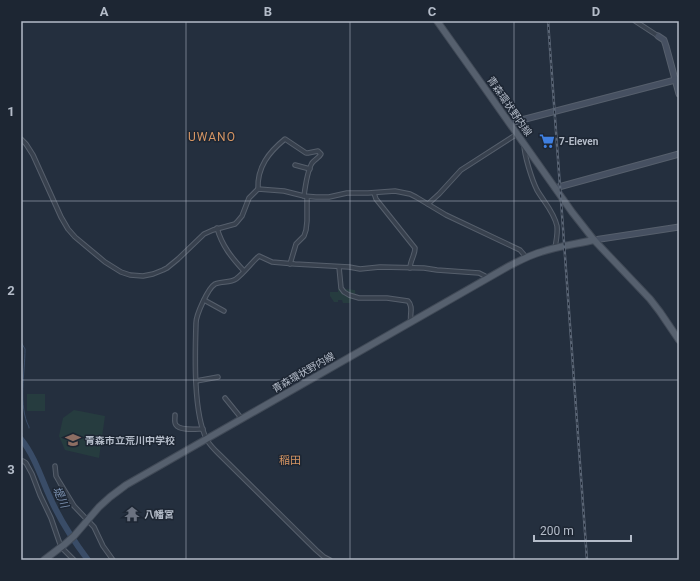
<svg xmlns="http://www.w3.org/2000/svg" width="700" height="581" viewBox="0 0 700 581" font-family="Roboto,'Noto Sans JP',sans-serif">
<rect width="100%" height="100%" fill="#242f3e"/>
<g fill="#263c3f">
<polygon points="338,288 355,290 356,299 351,299 350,303 343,303 342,300 338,300 338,302 334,302 330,296 330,292 338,292"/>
<rect x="27" y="394" width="18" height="17"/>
<polygon points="74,410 105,416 99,458 65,450 59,436 63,418"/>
</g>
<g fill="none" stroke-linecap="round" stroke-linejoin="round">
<g stroke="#394c67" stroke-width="1">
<path d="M21 342 25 349C25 372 18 406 29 427V428"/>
<polyline points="21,436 22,434"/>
</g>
<path stroke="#394c67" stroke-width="6" d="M21 439C37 459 43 485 55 508 64 526 76 544 88 560"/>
<g stroke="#565f6c" stroke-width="5.5">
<g id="street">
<polyline points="635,21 658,36"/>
<polyline points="21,139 26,144 33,155 61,217 68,229 75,237 105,262 121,272 130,275 143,276 153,274 163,270 167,268 178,259 204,234 213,230 235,224 237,222 242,216 249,198 258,189 284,191 304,196 316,197 329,197 347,193 368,193 395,191 410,194 416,197 446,215 520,250 526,257"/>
<path d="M524 144C524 155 532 180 537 190 544 202 554 212 557 226 558 233 556 241 555 248"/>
<polyline points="295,165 310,169"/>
<path d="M258 189C257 167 269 152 285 139L306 153H308L318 151 321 154C319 158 315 159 312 163 308 170 305 188 304 196"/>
<path d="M374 193 376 199 415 248C415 255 410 261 410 268"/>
<polyline points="428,204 439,194 461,170 517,134"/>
<path d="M217 228C222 246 232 258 244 271"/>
<polyline points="290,264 296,244 304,236 306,230 307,221 307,197"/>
<path d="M339 267 341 288 344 292 349 295 359 298H387L408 301C414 307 409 315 411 322"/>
<polyline points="204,300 224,311"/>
<polyline points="196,381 218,377"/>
<polyline points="225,398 242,419"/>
<path d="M175 415C175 418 174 423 176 425 180 431 197 429 203 429"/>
<polyline points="21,461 23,461 26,463 32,474 40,495 51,518 61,547 74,560"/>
<polyline points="55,466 56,476 60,483 74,506 94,527 103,546 113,560"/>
<path d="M330 560 324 557 316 550 222 457C217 452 211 447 207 440 193 414 195 354 196 323 196 315 208 288 215 284 222 281 230 283 236 279 245 272 251 263 259 256L272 262 295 264 349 267 360 269 380 267 424 268 437 270 479 273 485 276 487 279"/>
</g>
</g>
<g stroke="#565f6c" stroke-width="7">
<g id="secondary">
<polyline points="658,36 664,40 666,46 679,94"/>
<polyline points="510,123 679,79"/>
<polyline points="555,188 679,154"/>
<polyline points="594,240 679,227"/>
</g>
</g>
<g stroke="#414a57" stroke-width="8">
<g id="primary">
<polyline points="437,21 479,80 572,212 594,240 650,299 660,312 679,340"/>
<path d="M44 560 65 544 74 536 99 507 110 497 126 485 509 266C519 261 530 255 541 252 558 246 577 244 594 240"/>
</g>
</g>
<use href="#street" stroke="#38414e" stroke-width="3.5"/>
<use href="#secondary" stroke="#465061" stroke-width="5"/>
<use href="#primary" stroke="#56606e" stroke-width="6"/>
<g stroke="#5a6575" stroke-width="2.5">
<polyline id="rail" points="548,21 587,560"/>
</g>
<use href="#rail" stroke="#1d2633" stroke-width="1" stroke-dasharray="3" stroke-linecap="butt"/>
</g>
<path fill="none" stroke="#b4bcc9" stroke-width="1" stroke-opacity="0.55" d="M186 21V560M350 21V560M514 21V560M21 201H679M21 380H679"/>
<defs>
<g id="supermarket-bare" transform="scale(1.2)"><path d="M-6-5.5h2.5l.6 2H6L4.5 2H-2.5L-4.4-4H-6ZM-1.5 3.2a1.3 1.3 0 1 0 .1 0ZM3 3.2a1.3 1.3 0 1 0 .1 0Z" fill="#3f7fe0" stroke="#1d2633" stroke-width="2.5" paint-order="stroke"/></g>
<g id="school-bare" transform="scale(1.2)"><path d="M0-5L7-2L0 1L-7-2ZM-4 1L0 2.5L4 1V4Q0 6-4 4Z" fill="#8d6e63" stroke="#1d2633" stroke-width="2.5" paint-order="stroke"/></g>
<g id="temple-bare" transform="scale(1.2)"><path d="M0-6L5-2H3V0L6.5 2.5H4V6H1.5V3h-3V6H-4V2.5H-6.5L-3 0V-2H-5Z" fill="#6b7280" stroke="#1d2633" stroke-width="2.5" paint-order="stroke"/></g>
</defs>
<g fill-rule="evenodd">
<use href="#supermarket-bare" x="547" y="141"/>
<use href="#school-bare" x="73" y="440"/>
<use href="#temple-bare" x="132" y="514"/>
</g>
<g text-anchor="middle" stroke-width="3" stroke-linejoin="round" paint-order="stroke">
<g font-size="10" fill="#b4bcc9" stroke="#1d2633">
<text transform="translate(510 106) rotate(55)" y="4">青森環状野内線</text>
<text transform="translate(303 372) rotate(-30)" y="4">青森環状野内線</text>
</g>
<g font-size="10" font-weight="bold" fill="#b4bcc9" stroke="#1d2633" text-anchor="start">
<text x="559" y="145">7-Eleven</text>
<text x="85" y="444">青森市立荒川中学校</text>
<text x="144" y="518">八幡宮</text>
</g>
<g font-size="11" fill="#d59563" stroke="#1d2633">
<text x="290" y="464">稲田</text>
</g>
<g font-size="11" font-style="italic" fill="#7c92b1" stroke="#1d2633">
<text transform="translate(61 497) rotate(65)" y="4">堤川</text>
</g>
<g font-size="12" letter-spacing="1" fill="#d59563" stroke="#1d2633">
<text x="212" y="141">UWANO</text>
</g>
</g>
<rect width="700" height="581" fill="none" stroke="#1d2633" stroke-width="44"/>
<path d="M534 535v6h97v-6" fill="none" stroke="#b4bcc9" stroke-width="2"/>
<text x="540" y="535" font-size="12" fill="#b4bcc9" stroke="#1d2633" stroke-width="3" paint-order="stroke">200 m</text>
<rect x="22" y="22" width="656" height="537" fill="none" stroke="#b4bcc9" stroke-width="1.5"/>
<g font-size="13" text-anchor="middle" font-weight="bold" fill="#b4bcc9">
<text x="104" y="16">A</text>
<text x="268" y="16">B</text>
<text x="432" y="16">C</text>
<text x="596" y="16">D</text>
<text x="11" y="116">1</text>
<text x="11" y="295">2</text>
<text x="11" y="474">3</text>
</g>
</svg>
